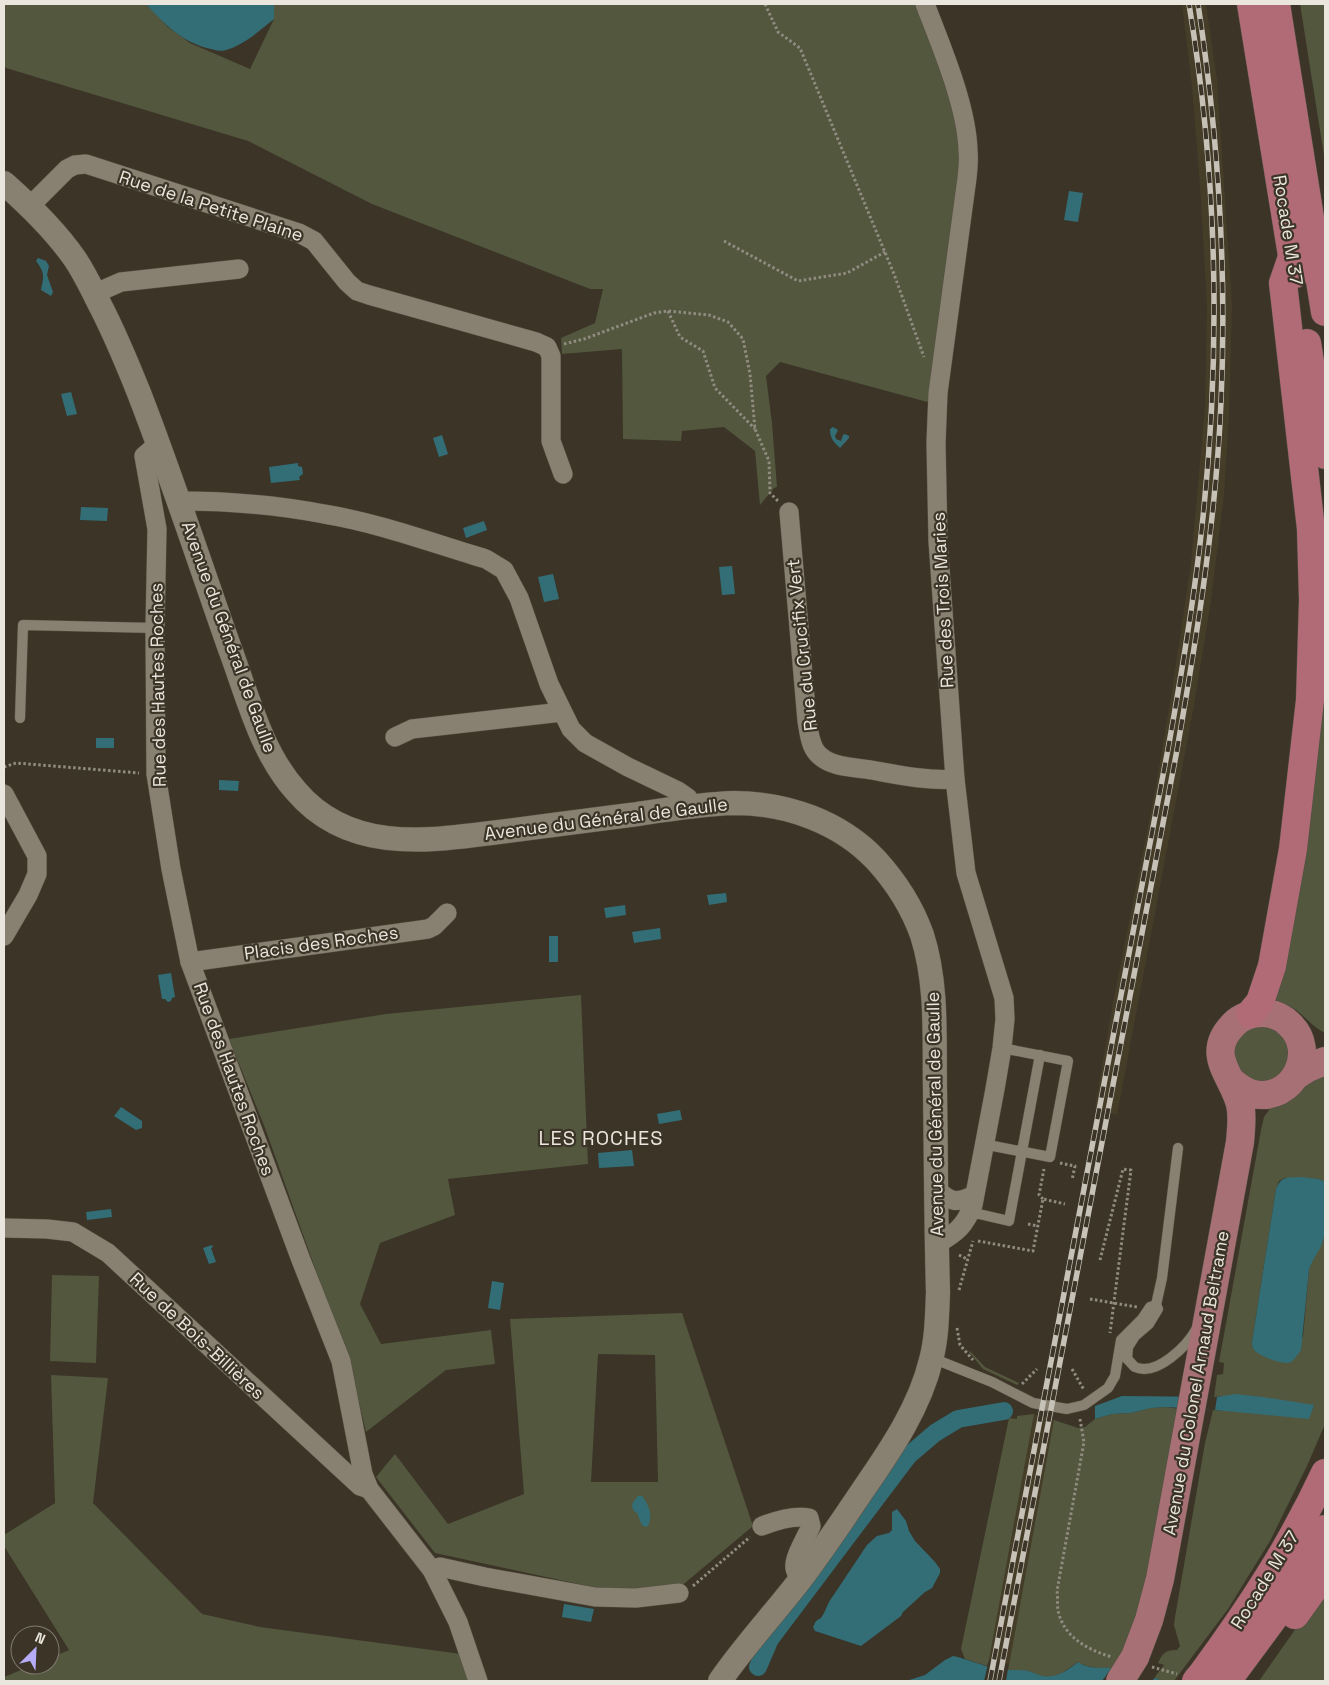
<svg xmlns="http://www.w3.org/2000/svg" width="1329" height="1685" viewBox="0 0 1329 1685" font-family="'Space Grotesk',sans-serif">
<rect width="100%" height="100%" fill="#3b3427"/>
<g fill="#463d29">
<polygon points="1182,4 1206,4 1217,79 1232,304 1229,417 1224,495 1211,601 1193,711 1117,1115 1095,1108 1112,1008 1156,786 1172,690 1191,563 1205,406 1207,305 1200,186 1192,87"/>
<polygon points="1034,1414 1054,1420 1009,1664 989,1660"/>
</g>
<g fill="#52573e" fill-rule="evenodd">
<polygon points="4,4 146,4 168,27 190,43 250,69 274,19 274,4 925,4 966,130 931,403 780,362 766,376 772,423 777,487 774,488 760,505 755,451 724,427 682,431 681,441 623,439 622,349 562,354 561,338 595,323 603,289 590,289 372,204 248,141 6,68 4,66"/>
<polygon points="1300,4 1325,4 1325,162"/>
<path d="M1325 561V1033C1315 1028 1310 1022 1302 1015 1294 1007 1283 1003 1273 999Z"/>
<polygon points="581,995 588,1164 448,1179 455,1215 380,1243 360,1304 381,1344 491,1330 495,1364 446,1370 366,1432 352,1372 265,1128 229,1039 386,1014"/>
<polygon points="1261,1025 1273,1027 1288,1042 1290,1059 1277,1079 1257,1083 1240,1073 1233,1051 1241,1033"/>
<path d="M1325 1068V1182L1319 1179 1284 1178 1279 1181 1276 1189 1252 1342V1347L1303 1337 1309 1270 1312 1259 1323 1242 1325 1224V1424L1307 1466 1270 1541 1228 1609 1174 1681H1164L1154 1678 1164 1665 1158 1663C1163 1653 1165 1650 1177 1650L1180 1646 1174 1625 1175 1617 1205 1443 1213 1410 1257 1413 1314 1406 1242 1395 1214 1397 1217 1375 1223 1374 1224 1363 1219 1362 1261 1130 1264 1117 1271 1107Z"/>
<polygon points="52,1275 99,1276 96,1363 50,1361"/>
<path d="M682 1313 753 1526 679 1588 606 1590 435 1553 376 1477 395 1454 448 1524 524 1494 510 1319ZM598 1354 655 1355 658 1482H591Z"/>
<polygon points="970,1351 985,1367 1019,1383 1017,1385 983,1369 969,1352"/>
<polygon points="51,1375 108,1378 93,1503 202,1614 260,1627 469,1655 478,1681 4,1681 4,1677 33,1665 50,1665 50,1658 69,1650 4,1546 4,1535 55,1503"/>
<path d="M1166 1407 1179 1409 1147 1595 1121 1654 1112 1668C1100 1668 1087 1668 1078 1662L1062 1673 1052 1677 1041 1676 1029 1671 1008 1670 1054 1420 1078 1428 1085 1427 1095 1419 1112 1414 1131 1413 1151 1408Z"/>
<polygon points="1034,1414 989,1660 987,1666 965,1659 961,1649 1009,1418 1017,1419 1017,1416"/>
<polygon points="1325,1587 1325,1681 1259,1681"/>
</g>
<g fill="#336e77">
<path d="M146 4H274V19C259 31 244 45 226 50 221 52 215 50 211 49 183 43 164 24 146 4Z"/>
<polygon points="1069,191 1083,193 1078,222 1064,220"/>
<path d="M38 258 46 261 49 266 47 275 53 292 51 296 41 290C44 276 45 273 36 261Z"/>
<polygon points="71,392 77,414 67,416 61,394"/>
<path d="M833 427 838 430 835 436 836 439 841 441 843 435 845 434 849 436V438L840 448C834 442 830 439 830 429Z"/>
<polygon points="442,435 448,454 439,457 433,438"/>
<polygon points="298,463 298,466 302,467 303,474 299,477 300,480 271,483 269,467"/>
<polygon points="81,507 108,508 107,521 80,520"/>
<polygon points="484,521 487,530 466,538 463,528"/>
<polygon points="732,566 735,594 722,595 719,567"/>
<polygon points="553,574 559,599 544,602 538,577"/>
<rect x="96" y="738" width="18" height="10"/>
<polygon points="219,780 239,781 238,791 219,790"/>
<polygon points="726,893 727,902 709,905 707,895"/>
<polygon points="625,905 626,915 606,918 604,908"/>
<polygon points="660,928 661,939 634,943 632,932"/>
<rect x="549" y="936" width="9" height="26"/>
<polygon points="171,973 175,997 172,998 171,1001 168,1002 165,999 162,999 158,975"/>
<polygon points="121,1107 142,1121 142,1128 136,1130 114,1116"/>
<polygon points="680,1110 682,1120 659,1124 657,1114"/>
<polygon points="632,1150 634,1166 599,1168 598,1153"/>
<path d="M1301 1177 1319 1179 1325 1182C1325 1201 1328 1223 1323 1241 1320 1251 1312 1259 1309 1270L1301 1350C1298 1354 1295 1359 1291 1362 1283 1366 1260 1356 1254 1350 1252 1347 1252 1345 1252 1342L1276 1189C1282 1175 1287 1178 1301 1177Z"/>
<polygon points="111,1209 112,1217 87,1220 86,1212"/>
<polygon points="212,1245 213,1247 211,1248 216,1262 209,1264 203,1248"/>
<polygon points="492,1281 504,1283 500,1310 488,1308"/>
<polygon points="1235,1394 1263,1397 1314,1405 1309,1419 1215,1410 1166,1407 1151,1408 1131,1413 1112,1414 1095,1419 1095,1406 1122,1396 1217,1397"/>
<path d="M638 1496H642C649 1505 653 1515 648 1526L645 1527 642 1525 637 1513 633 1510 632 1504Z"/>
<polygon points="897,1509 906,1521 909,1531 915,1541 935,1562 940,1569 940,1573 932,1588 925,1592 903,1612 901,1616 861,1646 815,1631 813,1627 816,1621 821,1618 824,1613 829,1602 867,1545 877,1536 889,1533 892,1530 892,1512"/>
<polygon points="564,1604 594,1609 591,1622 562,1617"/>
<path d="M953 1656C968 1659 982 1666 998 1669 1008 1671 1018 1669 1029 1671 1032 1672 1036 1674 1039 1675 1054 1680 1067 1671 1078 1662 1091 1671 1107 1666 1121 1669 1136 1672 1150 1677 1164 1681H906L925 1675 945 1660Z"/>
</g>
<g fill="#3b3427">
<polygon points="1181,1396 1217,1397 1215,1410 1179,1409"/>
<polygon points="988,1664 1008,1668 1006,1681 984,1681"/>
<polygon points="1113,1666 1121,1666 1156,1676 1152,1681 1102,1681"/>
</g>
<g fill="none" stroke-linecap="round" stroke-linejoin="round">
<polyline stroke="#336e77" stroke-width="18" points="758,1667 770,1639 908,1456 935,1433 958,1419 1004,1411"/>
<g stroke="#565145" stroke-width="11">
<g id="service">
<polyline points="20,718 23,625 155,628"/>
<polyline points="983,1144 1050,1157 1068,1061 1002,1048"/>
<polyline points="969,1214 979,1214 1009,1221 1040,1055"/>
<polyline points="1156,1305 1162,1278 1178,1148"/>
<path d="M932 1359 942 1362 992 1382 1033 1403 1067 1409 1084 1405 1108 1388 1115 1376 1121 1340 1142 1319 1150 1307 1156 1305 1158 1309 1149 1324 1135 1336 1128 1347 1127 1359C1130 1361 1132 1365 1135 1367 1157 1377 1188 1345 1197 1328"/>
</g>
</g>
<g stroke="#565145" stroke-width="20">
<g id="minor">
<path d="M925 4C941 46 967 106 968 151 969 160 968 169 967 178L938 393 936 443 938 541 955 779 966 873 1004 998 1005 1019 1002 1048 995 1089 973 1205C965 1226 956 1233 937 1244"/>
<polyline points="30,206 67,169 75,165 86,164 299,233 314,241 347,282 357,291 369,295 536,342 547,347 551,356 551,441 563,474"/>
<polyline points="95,295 105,289 121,282 239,269"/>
<polyline points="159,443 144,456 157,529 155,628 156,774 171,869 190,962 301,1260 341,1361 363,1474 369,1489 432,1570 458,1622 478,1681"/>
<path d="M179 501C227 501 277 505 324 514 379 523 432 543 486 559L504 570 519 598 549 684 571 729 585 743 628 767 678 791 688 798 692 807"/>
<path d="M789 512 807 721C809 732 810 745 817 753 830 768 854 767 871 770 899 775 926 781 955 779"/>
<polyline points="395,737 412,729 562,712"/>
<polyline points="4,794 37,856 37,874 28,895 4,936"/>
<polyline points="190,962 428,929 434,926 447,913"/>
<path d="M937 1190C951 1202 956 1204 974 1195"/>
<polyline points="4,1228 47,1229 73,1232 108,1253 360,1486 369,1489"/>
<path d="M762 1526C775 1521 795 1515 809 1518L811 1526C807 1536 793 1558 795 1568 795 1572 799 1576 801 1579"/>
<polyline points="432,1570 440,1567 485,1577 595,1597 636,1598 679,1593"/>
</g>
</g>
<g stroke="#565145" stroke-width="25">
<path id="tertiary" d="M4 183C30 206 55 230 75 259 85 274 92 289 100 305 115 334 127 363 139 393 172 478 200 564 230 649 248 697 261 752 296 791 347 851 421 842 491 833 537 827 584 821 630 815 664 810 700 804 734 803 787 803 840 822 876 860 896 882 912 907 922 935 938 985 934 1039 935 1091 936 1158 936 1225 938 1292 937 1315 937 1338 931 1360 920 1406 892 1448 865 1487 844 1518 823 1550 800 1580 774 1614 744 1646 720 1681"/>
</g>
<g stroke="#565145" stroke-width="29">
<g id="primary">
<polyline points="1297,1075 1308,1068 1325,1061"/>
<path d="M1135 1657 1149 1620 1160 1579 1240 1142C1241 1129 1243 1116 1240 1104 1232 1074 1204 1054 1234 1024 1241 1017 1252 1013 1262 1013 1272 1013 1282 1017 1289 1024 1319 1051 1293 1103 1253 1094 1244 1092 1237 1086 1230 1080"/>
</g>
</g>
<g stroke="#565145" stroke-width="29">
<g id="trunk">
<polyline points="1251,4 1295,274"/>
<polyline points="1276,4 1325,312"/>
<polyline points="1307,343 1325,455"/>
<polyline points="1250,1014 1260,1002 1272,966 1293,849 1310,700 1313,600 1311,529 1283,283 1292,257"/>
<polyline points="1295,1615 1325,1573"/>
<path d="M1202 1674C1250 1609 1291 1546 1325 1473"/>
<polyline points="1227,1681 1281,1608 1325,1529"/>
</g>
</g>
<g stroke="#918c81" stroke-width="3" stroke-dasharray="2.5 2.5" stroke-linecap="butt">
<polyline points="765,4 778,32 800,48 894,274 924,357"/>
<polyline points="724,241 798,281 847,273 885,252"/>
<polyline points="668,311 680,337 703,351 715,388 755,429"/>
<polyline points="564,344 584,339 654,313 668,311 709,315 728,322 743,339 750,374 755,429 769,461 770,493 778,501"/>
<polyline points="4,767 16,763 139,773"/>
<polyline points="1060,1163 1075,1166 1072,1180"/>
<polyline points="1043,1199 1039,1195 1044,1169"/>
<polyline points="1028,1224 1038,1226"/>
<polyline points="978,1241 1033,1251 1043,1199 1065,1204"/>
<polyline points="959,1255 967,1259"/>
<polyline points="1100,1260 1123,1169 1131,1170 1110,1333"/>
<polyline points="959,1290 973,1241"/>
<polyline points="1090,1299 1137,1307"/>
<polyline points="957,1328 960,1345 973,1360"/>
<polyline points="1072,1369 1084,1390"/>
<polyline points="1022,1384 1037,1369"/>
<path d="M1080 1419 1084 1442 1057 1591C1058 1597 1057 1604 1058 1610 1063 1637 1088 1650 1112 1657"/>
<polyline points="693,1586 750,1537"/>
<polyline points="1152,1667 1177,1674"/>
</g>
<use href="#service" stroke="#888070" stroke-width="10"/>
<use href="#minor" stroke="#888070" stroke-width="19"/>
<use href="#tertiary" stroke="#888070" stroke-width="24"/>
<use href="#primary" stroke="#a77075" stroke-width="28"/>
<use href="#trunk" stroke="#b16b76" stroke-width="28"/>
<g stroke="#c7c2b8" stroke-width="5.5">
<g id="rail">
<path d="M990 1681 1168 749C1182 672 1195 595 1203 517 1221 347 1217 173 1189 4"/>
<path d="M999 1681 1177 750C1197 635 1216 520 1221 402 1227 269 1218 135 1198 4"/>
</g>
</g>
<use href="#rail" stroke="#3b3427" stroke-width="4" stroke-dasharray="11" stroke-linecap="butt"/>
<g stroke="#565145" stroke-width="29" stroke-linecap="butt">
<polyline id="primary-bridge" points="1120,1681 1135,1657"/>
</g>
<g stroke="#565145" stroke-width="29" stroke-linecap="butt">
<polyline id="trunk-bridge" points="1196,1681 1202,1674"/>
</g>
<use href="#primary-bridge" stroke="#a77075" stroke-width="28"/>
<use href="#trunk-bridge" stroke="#b16b76" stroke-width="28"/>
</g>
<g text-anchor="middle" stroke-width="4.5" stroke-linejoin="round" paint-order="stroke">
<g font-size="18" fill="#eae6dd" stroke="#3b3427">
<text transform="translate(211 206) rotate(18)" y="6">Rue de la Petite Plaine</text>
<text transform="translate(1288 230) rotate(81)" y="6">Rocade M 37</text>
<text transform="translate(943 600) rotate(-93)" y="6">Rue des Trois Maries</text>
<text transform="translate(229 637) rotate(70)" y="6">Avenue du Général de Gaulle</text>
<text transform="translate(802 645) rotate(-96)" y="6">Rue du Crucifix Vert</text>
<text transform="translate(158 685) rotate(-91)" y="6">Rue des Hautes Roches</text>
<text transform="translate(606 819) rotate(-7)" y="6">Avenue du Général de Gaulle</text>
<text transform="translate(321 943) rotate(-8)" y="6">Placis des Roches</text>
<text transform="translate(234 1079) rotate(70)" y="6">Rue des Hautes Roches</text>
<text transform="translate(935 1114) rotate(-91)" y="6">Avenue du Général de Gaulle</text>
<text transform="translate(197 1336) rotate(43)" y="6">Rue de Bois-Billières</text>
<text transform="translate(1196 1383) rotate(-80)" y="6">Avenue du Colonel Arnaud Beltrame</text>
<text transform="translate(1265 1580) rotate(-58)" y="6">Rocade M 37</text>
</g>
<g font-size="20" letter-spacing="1" fill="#eae6dd" stroke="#3b3427">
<text x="601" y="1145">LES ROCHES</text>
</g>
</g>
<rect width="1329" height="1685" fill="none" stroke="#eae6dd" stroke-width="10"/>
<g transform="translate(35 1650) rotate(24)"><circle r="24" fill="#3b3427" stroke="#817b70"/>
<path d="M0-4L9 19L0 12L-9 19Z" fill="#b6acf8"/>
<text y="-8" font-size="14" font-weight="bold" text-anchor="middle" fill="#eae6dd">N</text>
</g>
</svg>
